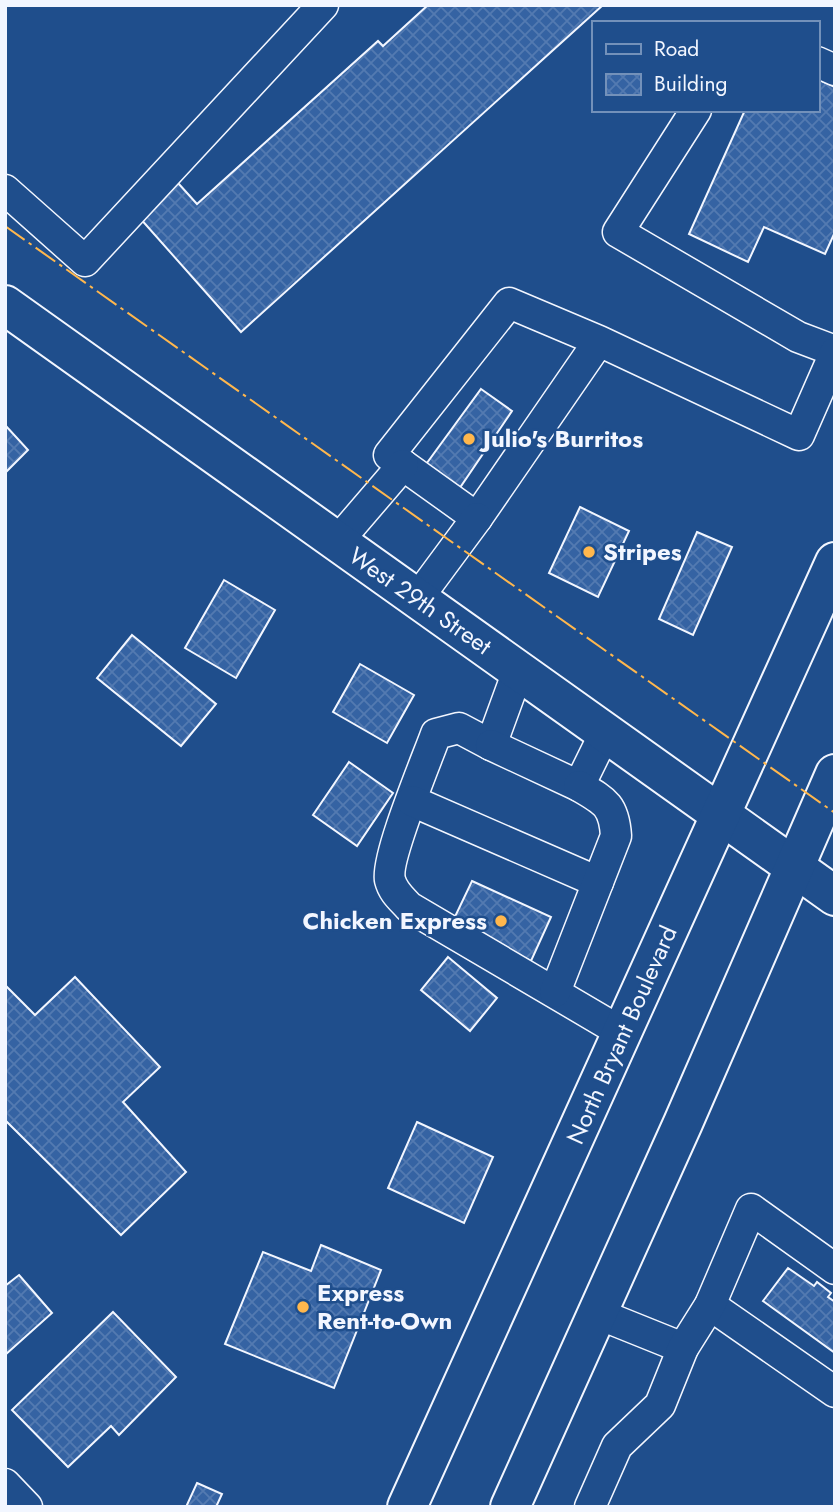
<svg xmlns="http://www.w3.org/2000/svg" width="840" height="1512" viewBox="0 0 840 1512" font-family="Jost,sans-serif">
<defs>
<pattern id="building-cross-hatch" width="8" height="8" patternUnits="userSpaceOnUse" patternTransform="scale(1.75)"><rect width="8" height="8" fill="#3563a3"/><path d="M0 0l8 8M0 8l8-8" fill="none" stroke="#537ab1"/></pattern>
</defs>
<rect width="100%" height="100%" fill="#1f4e8c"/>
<g fill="url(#building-cross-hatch)" stroke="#f2f6ff" stroke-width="2">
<polygon points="428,5 603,5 241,332 139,217 178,183 197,204 378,41 383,46"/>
<polygon points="817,79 835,87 835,232 825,254 764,227 748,262 689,234 745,110 817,110"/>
<polygon points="481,389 512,411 457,492 424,467"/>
<polygon points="5,425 28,450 5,473"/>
<polygon points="580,507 629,531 598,597 549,573"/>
<polygon points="697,532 732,547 693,635 659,619"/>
<polygon points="224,580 275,610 236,678 185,648"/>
<polygon points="132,635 216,704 181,746 97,678"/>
<polygon points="360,664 414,695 387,743 333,712"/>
<polygon points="349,762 393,793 357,846 313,815"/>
<polygon points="472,881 551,917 531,961 451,925"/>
<polygon points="448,957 497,998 470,1031 421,990"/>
<polygon points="75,977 160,1067 123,1102 186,1172 121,1235 5,1120 5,985 35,1015"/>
<polygon points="417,1122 493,1157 464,1223 388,1188"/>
<polygon points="321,1245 381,1270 334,1388 225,1344 263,1252 311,1271"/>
<polygon points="788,1268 814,1286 817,1282 831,1293 828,1297 835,1302 835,1353 763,1301"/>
<polygon points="19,1275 52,1313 5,1355 5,1286"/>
<polygon points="113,1312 176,1377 119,1435 111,1426 68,1467 12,1410"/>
<polygon points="197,1483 222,1494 216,1507 186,1507"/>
</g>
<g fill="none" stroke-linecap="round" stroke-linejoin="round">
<g stroke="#f2f6ff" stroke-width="33">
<g id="minor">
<polyline points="817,62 835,70"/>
<polyline points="696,110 618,232 798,337 835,351"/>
<polyline points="5,190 85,261 323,5"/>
<polyline points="599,341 477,518 389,455 509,303 599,341 799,435 835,353"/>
<polyline points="337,542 403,465"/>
<polyline points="417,599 477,518"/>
<path d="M518 671 491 745 459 728 436 734C427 759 385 859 390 880 393 892 401 898 409 907L623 1033"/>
<polyline points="491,745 579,786 605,733"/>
<polyline points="412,801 598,882"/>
<path d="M555 992 616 836C614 805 605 801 579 786"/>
<polyline points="710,1305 835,1392"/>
<polyline points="596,1313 683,1348"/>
<polyline points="5,1484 27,1507"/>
<polyline points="590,1507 617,1446 660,1405 683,1348 710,1305 751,1209 835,1269"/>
</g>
</g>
<g stroke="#f2f6ff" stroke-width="42">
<polyline id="major" points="5,305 835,896"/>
</g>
<g stroke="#f2f6ff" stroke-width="42">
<g id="highway">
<polyline points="407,1507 835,562"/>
<polyline points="510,1507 683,1123 835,774"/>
</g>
</g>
<use href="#minor" stroke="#1f4e8c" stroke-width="30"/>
<use href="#major" stroke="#1f4e8c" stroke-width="38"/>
<use href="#highway" stroke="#1f4e8c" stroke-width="38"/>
<polyline stroke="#ffb74d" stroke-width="2" stroke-dasharray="24 5 3.5 5" stroke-linecap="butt" points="5,226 835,813"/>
</g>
<g fill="#ffb74d" stroke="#1f4e8c" stroke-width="2.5">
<circle cx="469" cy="439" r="7"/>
<circle cx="589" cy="552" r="7"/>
<circle cx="501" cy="921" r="7"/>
<circle cx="303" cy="1307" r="7"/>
</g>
<g text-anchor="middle" stroke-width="5" stroke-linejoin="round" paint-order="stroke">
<g font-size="24" font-weight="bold" fill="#f2f6ff" stroke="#1f4e8c" text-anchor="start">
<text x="483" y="447">Julio's Burritos</text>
<text x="603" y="560">Stripes</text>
<text x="487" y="929" text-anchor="end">Chicken Express</text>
<text x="317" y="1301">Express<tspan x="317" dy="28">Rent-to-Own</tspan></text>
</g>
<g font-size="24" fill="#f2f6ff" stroke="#1f4e8c">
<text transform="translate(420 601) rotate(35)" y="8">West 29th Street</text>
<text transform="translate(622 1035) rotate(-66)" y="8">North Bryant Boulevard</text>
</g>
</g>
<rect width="840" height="1512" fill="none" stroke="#f2f6ff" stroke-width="14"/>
<rect x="592" y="21" width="228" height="91" fill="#1f4e8c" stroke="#7391ba" stroke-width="2"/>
<rect x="606" y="44" width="35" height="10" fill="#1f4e8c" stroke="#7391ba" stroke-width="2"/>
<text x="654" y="56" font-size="21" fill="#f2f6ff">Road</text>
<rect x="606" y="74" width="35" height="21" fill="url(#building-cross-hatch)" stroke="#7391ba" stroke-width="2"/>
<text x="654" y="91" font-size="21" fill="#f2f6ff">Building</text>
</svg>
